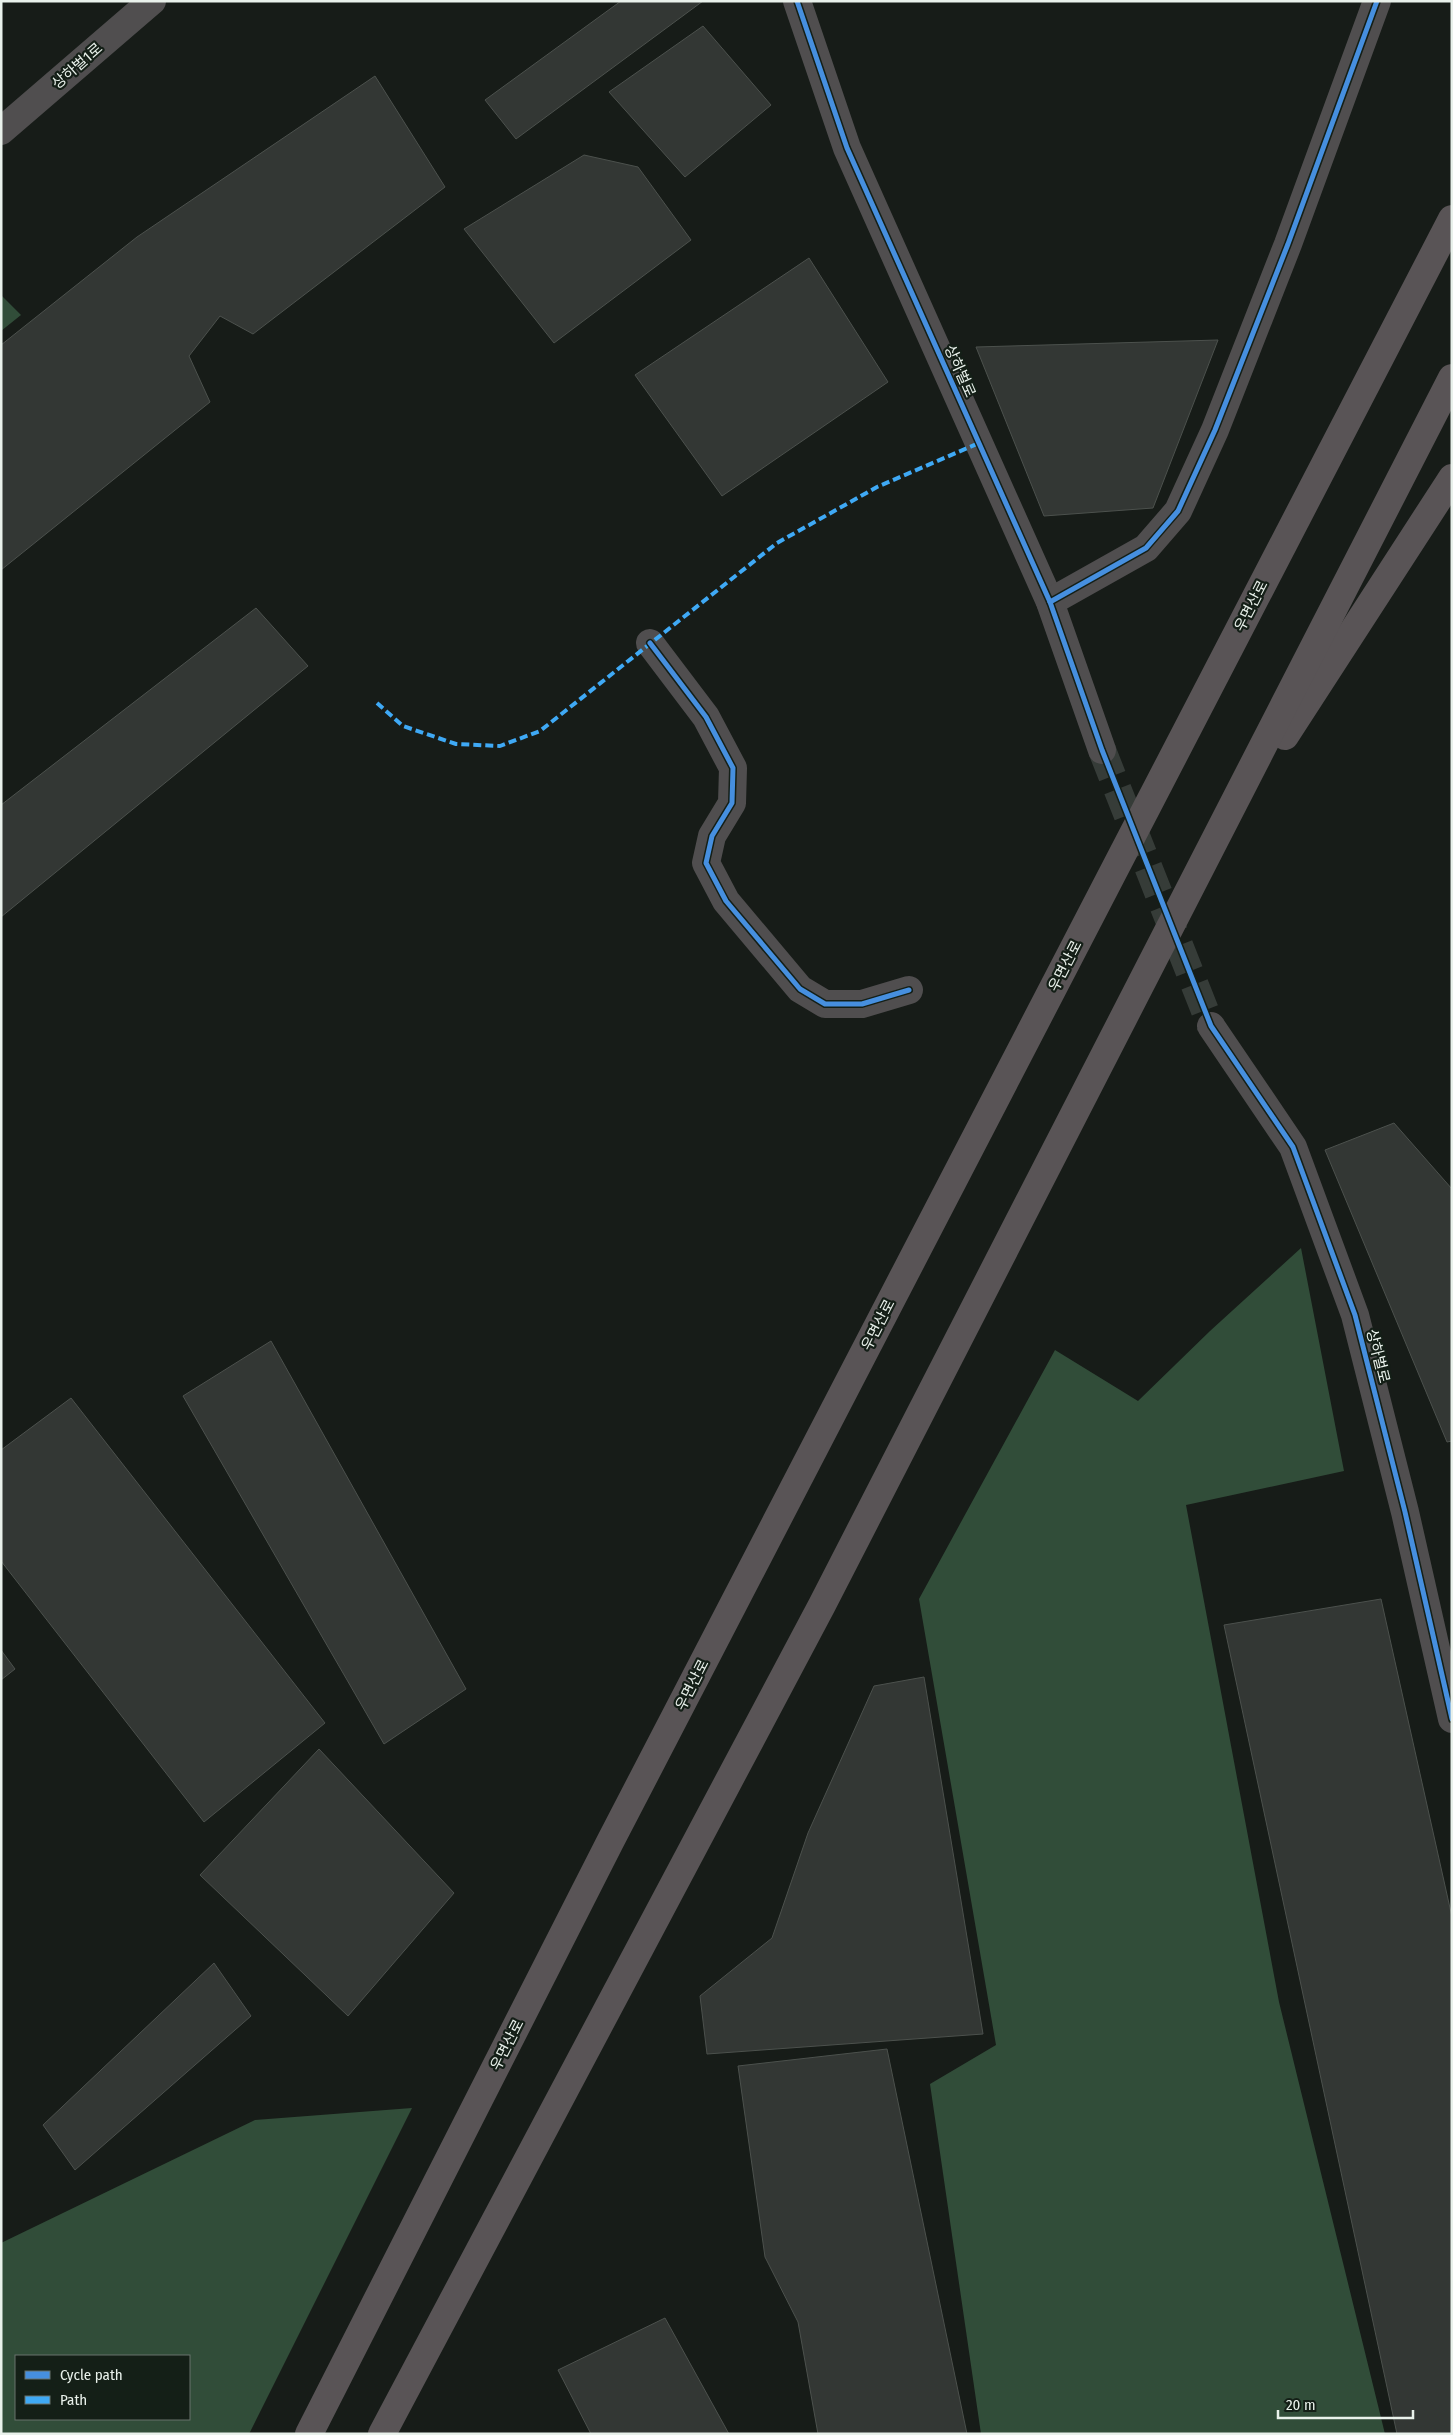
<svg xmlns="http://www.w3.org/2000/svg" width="1453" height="2435" viewBox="0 0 1453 2435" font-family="'Fira Sans Condensed','Noto Sans KR',sans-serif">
<rect width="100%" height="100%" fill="#171c18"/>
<g fill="#314d39" fill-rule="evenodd">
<polygon points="1,295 21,315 1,331"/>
<polygon points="1301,1248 1344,1471 1186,1505 1279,2002 1385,2434 981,2434 930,2084 996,2045 919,1599 1055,1350 1138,1401 1210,1331"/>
<path d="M412 2108 249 2434H1V2243L255 2120ZM16 2356H189V2419H16Z"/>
</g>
<g fill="#333734" stroke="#4c514d">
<polygon points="621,1 703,1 516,139 485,100"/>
<polygon points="703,26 771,105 685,177 609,92"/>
<polygon points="375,76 445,187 253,334 220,316 189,356 210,402 1,570 1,345 137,237"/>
<polygon points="584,155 638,167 691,240 554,343 464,229"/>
<polygon points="809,258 888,382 722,496 635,375"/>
<polygon points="1218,340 1153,508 1044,516 976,347"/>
<polygon points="256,608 308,666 1,917 1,805"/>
<polygon points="1394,1123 1452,1189 1452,1441 1447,1442 1325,1150"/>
<polygon points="271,1341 466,1689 384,1744 183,1396"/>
<polygon points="71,1398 325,1723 204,1822 1,1561 1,1450"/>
<polygon points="1381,1599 1452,1917 1452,2434 1397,2434 1224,1625"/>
<polygon points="1,1650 15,1669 1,1680"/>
<polygon points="924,1677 983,2034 707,2054 700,1996 772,1938 808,1833 874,1686"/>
<polygon points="319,1749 454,1893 348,2016 200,1875"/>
<polygon points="214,1963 251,2016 75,2170 43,2125"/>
<polygon points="887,2049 967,2434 818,2434 798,2322 765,2257 738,2066"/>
<polygon points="665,2318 729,2434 591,2434 558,2370"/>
</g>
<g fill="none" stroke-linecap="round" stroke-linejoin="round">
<polyline stroke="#363c38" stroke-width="28" stroke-dasharray="28 14" stroke-linecap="butt" points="1102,750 1211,1026"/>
<g stroke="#504e4f" stroke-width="28">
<polyline points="797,1 847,148 1050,602 1102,750"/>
<polyline points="1,131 152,1"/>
<polyline points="1050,602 1146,548 1178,511 1215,430 1288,244 1377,1"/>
<polyline points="650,643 706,717 733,768 732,803 712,836 706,863 726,901 800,989 825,1004 862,1004 909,990"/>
<polyline points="1211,1026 1293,1147 1355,1315 1405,1512 1452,1719"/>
</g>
<g stroke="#595456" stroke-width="28">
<polyline points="1285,736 1452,478"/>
<polyline points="309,2434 610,1842 1452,219"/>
<polyline points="382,2434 822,1605 1452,378"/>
</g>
<polyline stroke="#3fa9f5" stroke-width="4" stroke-dasharray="8 4" stroke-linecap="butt" points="377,703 403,726 456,744 500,746 540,731 777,543 877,487 979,443"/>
<g stroke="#141f17" stroke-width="8">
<g id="cycleway">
<polyline points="797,1 847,148 1050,602 1102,750 1211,1026 1293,1147 1355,1315 1405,1512 1452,1719"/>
<polyline points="1050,602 1146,548 1178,511 1215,430 1288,244 1377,1"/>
<polyline points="650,643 706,717 733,768 732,803 712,836 706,863 726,901 800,989 825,1004 862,1004 909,990"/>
</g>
</g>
<use href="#cycleway" stroke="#468fdf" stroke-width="5"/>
</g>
<g text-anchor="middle" stroke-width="4.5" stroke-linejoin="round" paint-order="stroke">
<g font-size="15" fill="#e9f1eb" stroke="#141f17">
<text transform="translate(77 66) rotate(-41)" y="5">상하벌1로</text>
<text transform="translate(960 371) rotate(66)" y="5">상하벌로</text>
<text transform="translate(1251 606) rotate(-63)" y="5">우면산로</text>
<text transform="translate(1065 966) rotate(-63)" y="5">우면산로</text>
<text transform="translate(878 1325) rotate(-63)" y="5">우면산로</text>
<text transform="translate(1378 1356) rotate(76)" y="5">상하벌로</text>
<text transform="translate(692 1685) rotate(-63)" y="5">우면산로</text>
<text transform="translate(507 2045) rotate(-63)" y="5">우면산로</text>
</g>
</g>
<rect width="1453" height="2435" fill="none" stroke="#e9f1eb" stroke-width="5"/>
<rect x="15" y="2355" width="175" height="65" fill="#141f17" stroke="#69736c"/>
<rect x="25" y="2371" width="25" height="8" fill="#468fdf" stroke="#69736c"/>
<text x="60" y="2380" font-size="15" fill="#e9f1eb">Cycle path</text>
<rect x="25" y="2396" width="25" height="8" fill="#3fa9f5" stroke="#69736c"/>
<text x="60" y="2405" font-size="15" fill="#e9f1eb">Path</text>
<path d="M1278 2410v8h135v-8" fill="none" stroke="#e9f1eb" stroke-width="2.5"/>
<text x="1286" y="2410" font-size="15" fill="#e9f1eb" stroke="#141f17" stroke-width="4" paint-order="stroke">20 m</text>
</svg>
